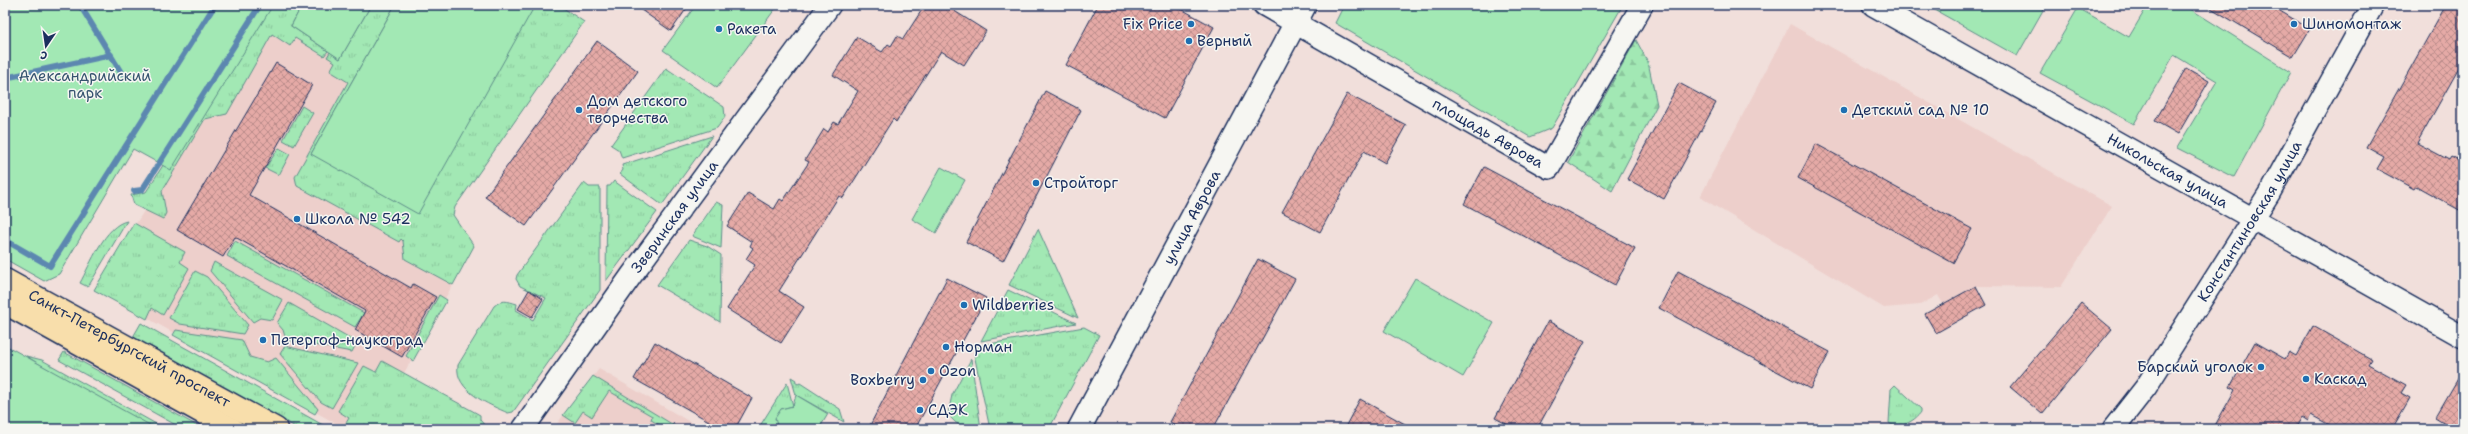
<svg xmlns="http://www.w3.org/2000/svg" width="2468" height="434" viewBox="0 0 2468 434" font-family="'Shantell Sans',sans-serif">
<defs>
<pattern id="grass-tufts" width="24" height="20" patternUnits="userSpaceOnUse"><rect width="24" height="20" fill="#a2e8b4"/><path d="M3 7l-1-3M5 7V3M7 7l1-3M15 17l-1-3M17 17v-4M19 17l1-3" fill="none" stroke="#8bc79d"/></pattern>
<pattern id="forest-firs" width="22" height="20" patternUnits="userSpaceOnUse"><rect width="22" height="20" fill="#a2e8b4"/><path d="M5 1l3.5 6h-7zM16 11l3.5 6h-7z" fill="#8bc79d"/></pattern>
<pattern id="building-cross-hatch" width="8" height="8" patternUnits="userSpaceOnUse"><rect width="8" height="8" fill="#e5aaa6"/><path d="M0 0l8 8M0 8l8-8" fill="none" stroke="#b98b8a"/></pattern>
</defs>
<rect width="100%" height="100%" fill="#f1dfdb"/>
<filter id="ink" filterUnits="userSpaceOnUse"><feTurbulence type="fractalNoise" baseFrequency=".025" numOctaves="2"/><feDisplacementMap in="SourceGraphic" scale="8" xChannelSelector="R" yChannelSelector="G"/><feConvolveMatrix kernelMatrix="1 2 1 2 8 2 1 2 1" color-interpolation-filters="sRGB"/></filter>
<g filter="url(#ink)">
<g fill="#edcfcb">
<polygon points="273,5 559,5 584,22 455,207 453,215 474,246 403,375 346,429 95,289"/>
<polygon points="1790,24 2112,206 2061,287 1976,286 1943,304 1938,295 1920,305 1884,308 1700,197"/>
<polygon points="599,369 702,429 553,429"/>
</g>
<g fill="url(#grass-tufts)" stroke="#5e8c89">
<polygon points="265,5 302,5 291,26 328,51 324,56 295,38 290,46 272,34 227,114 205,119 162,191 166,213 163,219 134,205 131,195 146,192"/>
<polygon points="371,5 395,5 311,154 533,9 527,5 559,5 584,22 455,207 453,215 474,246 453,285 405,259 403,241 401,239 399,242 297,186 295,177 348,82 330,71 335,62 327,57 330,52 340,59"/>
<polygon points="666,68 724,107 725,117 717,128 622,158 619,150 611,145"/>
<polygon points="302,106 313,113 294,146 283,140"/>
<polygon points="712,136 662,205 620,174 623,170 622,165"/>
<polygon points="279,148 290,154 279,175 265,168"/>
<polygon points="614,181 657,212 606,281 607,186 610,186"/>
<path d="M584 183 589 187H600V290L513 412 508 413C490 405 454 391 458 365L494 306C502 299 507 301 517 304L516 310 533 320 546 298 520 286 516 279 517 275Z"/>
<polygon points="716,202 723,205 721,248 692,236"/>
<path d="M127 221 88 287 80 283C90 265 105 225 127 221Z"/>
<polygon points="134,223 185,252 180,262 189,268 163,315 152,308 147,319 94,290"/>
<polygon points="1038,229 1078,318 1009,285"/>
<polygon points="689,240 707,246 721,255 720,322 657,285"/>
<polygon points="235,241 364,313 355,327 227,256"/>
<polygon points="214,262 283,300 272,320 260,318 253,322 210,271"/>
<polygon points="195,271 207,277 248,325 243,334 180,324 169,318"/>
<polygon points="1008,290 1076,323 981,341"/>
<polygon points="439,295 447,300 413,361 406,356"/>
<polygon points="289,303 357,342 352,352 286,340 283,330 277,323"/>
<polygon points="141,323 330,429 299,429 133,337"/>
<polygon points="1084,327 1099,335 1049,429 990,429 974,354 978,346"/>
<polygon points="176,330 242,340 250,357 267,362 276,358 318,409 315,414 173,335"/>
<polygon points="285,346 358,363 332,408 321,402 280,354"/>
<polygon points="64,352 203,429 183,429 59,360"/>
<polygon points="26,356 42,360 165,429 146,429"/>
<path d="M971 359 981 429C966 429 957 427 948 414L952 395Z"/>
<polygon points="382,361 480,415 480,420 488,429 343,428 349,418 338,411 364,366 376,372"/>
<polygon points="593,376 680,429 667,429 651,420 652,416 609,391 592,417 583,411 575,423 563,415"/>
<polygon points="791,377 796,380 795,382 798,384 800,383 840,409 844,422 796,395"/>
<polygon points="787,383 793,406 781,409 778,429 758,429"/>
<path d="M1895 385 1921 409V412C1915 421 1899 430 1889 423L1891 389Z"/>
</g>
<polygon fill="url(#forest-firs)" stroke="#5e8c89" points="1636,40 1648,62 1657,105 1612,191 1568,162"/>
<g fill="#a2e8b4" stroke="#5e8c89">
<polygon points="5,5 273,5 171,170 133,149 59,274 44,281 5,259"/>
<polygon points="302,5 371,5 340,59 291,26"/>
<polygon points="395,5 527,5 533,9 418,214 311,154"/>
<polygon points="688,5 778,5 717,88 663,50 693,9"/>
<polygon points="1344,5 1623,5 1552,128 1530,137 1335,23"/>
<polygon points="1926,5 2046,5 2017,56"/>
<polygon points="2148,5 2184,5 2291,72 2234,177 2177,148 2217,81 2174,55 2134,124 2040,73 2078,8 2129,37"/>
<polygon points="941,167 965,180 936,233 912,219"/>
<polygon points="1415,278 1494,323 1463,377 1384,331"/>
<polygon points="5,345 157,429 5,429"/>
<polygon points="796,395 828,414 819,429 778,429 775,418 781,409 793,406"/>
</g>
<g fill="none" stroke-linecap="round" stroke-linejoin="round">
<g stroke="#5c87b0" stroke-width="6">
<polyline points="80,5 122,74"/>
<polyline points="5,78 111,55"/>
<polyline points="134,191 142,190 260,5"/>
<polyline points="5,240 50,266 213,8 213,5"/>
</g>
</g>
<g fill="url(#building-cross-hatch)" stroke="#1b2f5e">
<polygon points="634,5 689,5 671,31"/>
<polygon points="925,5 945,5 986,31 964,65 941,51 896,122 893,119 843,198 839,196 779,291 804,307 781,343 727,309 755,265 746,259 753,248 750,246 752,242 727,226 748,193 774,209 780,199 783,201 809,162 805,160 824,129 828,132 834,122 838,124 858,91 833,75 857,37 882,52 888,44 891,46 897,36 903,39"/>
<polygon points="1098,5 1174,5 1214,27 1165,118 1066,65"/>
<polygon points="2206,5 2270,5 2310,29 2293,57"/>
<polygon points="2446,5 2463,5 2463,61 2417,143 2449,160 2451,157 2463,163 2463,212 2416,186 2414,189 2377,169 2384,157 2366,147"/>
<polygon points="597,41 638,71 526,226 485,197"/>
<polygon points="276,63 312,85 249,195 411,288 413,284 436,297 402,357 355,330 365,311 235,237 223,257 177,230"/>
<polygon points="2186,68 2209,81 2178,134 2155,121"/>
<polygon points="1679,83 1716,103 1664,199 1627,179"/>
<polygon points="1045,91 1081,110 1003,261 966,242"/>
<polygon points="1347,94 1406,125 1385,163 1364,151 1320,232 1282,212"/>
<polygon points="1816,144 1972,229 1953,263 1798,178"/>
<polygon points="1484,167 1635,248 1615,285 1464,204"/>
<polygon points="1258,259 1295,279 1213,429 1183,429 1170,422"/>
<polygon points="1678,271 1830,352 1810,389 1659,308"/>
<polygon points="947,278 986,298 915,429 868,429"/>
<polygon points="1976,286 1986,305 1936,333 1925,314"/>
<polygon points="529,290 543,299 532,317 518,309"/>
<polygon points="2081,303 2112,329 2042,414 2010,387"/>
<polygon points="1548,321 1585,341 1537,429 1516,429 1495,418"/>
<polygon points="2313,326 2371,359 2368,364 2406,385 2401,393 2410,398 2392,429 2337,429 2311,415 2308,421 2302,417 2295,429 2213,429 2235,390 2230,387 2255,342 2285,359 2289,352 2296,356"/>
<polygon points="655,342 752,398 735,429 723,429 634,379"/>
<polygon points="2463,370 2463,429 2453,429 2435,418"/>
<polygon points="1360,399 1414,429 1344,429"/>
</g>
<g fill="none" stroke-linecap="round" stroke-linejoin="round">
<g stroke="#1b2f5e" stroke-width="24">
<g id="minor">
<path id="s1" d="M1264 5 1549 168 1642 5"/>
<path id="s2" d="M1873 5 2463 337"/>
<path id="s3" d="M523 429 631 276 830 5"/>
<path id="s4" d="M2113 429 2146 387 2270 192 2373 5"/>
</g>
</g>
<g stroke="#1b2f5e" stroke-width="25">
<g id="tertiary">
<path id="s5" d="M1079 429 1305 5"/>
</g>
</g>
<g stroke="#1b2f5e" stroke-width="25">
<g id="primary">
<path id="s6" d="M5 280 276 429"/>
<polyline points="5,303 232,429"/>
</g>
</g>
<use href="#minor" stroke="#f6f6f2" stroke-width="21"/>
<use href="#tertiary" stroke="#f6f6f2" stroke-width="22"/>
<use href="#primary" stroke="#f8deab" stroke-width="22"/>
</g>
</g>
<g fill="#1f6fb2" stroke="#f6f6f2" stroke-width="1.5">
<circle cx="1191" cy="24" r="4"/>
<circle cx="2294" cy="24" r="4"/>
<circle cx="719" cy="29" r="4"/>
<circle cx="1189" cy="41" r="4"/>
<circle cx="579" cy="110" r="4"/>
<circle cx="1844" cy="110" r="4"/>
<circle cx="1036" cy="183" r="4"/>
<circle cx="297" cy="219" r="4"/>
<circle cx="964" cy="305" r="4"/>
<circle cx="263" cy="340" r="4"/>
<circle cx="946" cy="347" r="4"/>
<circle cx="2261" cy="367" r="4"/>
<circle cx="931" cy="371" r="4"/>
<circle cx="2306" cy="379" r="4"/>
<circle cx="923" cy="380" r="4"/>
<circle cx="920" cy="410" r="4"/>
</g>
<g text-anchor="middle" stroke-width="3" stroke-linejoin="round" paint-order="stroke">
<g font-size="15" fill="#1b2f5e" stroke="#f6f6f2" text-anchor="start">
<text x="1183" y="29" text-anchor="end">Fix Price</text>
<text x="2302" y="29">Шиномонтаж</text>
<text x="727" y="34">Ракета</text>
<text x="1197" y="46">Верный</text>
<text x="587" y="106">Дом детского<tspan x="587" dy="17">творчества</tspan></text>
<text x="1852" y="115">Детский сад № 10</text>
<text x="1044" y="188">Стройторг</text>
<text x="305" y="224">Школа № 542</text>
<text x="972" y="310">Wildberries</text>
<text x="271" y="345">Петергоф-наукоград</text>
<text x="954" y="352">Норман</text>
<text x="2253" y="372" text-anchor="end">Барский уголок</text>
<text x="939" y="376">Ozon</text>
<text x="2314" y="384">Каскад</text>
<text x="915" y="385" text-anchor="end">Boxberry</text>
<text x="928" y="415">СДЭК</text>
</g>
<g font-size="15" fill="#36546f" stroke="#f6f6f2">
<text x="85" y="81">Александрийский<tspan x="85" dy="17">парк</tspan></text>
</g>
<g font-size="15" fill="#1b2f5e" stroke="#f6f6f2">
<text dy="5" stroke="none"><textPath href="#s1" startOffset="258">площадь Аврова</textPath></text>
<text dy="5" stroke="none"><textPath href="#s2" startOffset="338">Никольская улица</textPath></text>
<text dy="5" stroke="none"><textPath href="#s3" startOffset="261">Зверинская улица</textPath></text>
<text dy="5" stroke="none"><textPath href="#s5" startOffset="240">улица Аврова</textPath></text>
<text dy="5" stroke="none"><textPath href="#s4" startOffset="249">Константиновская улица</textPath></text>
<text dy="5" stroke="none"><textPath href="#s6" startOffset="142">Санкт-Петербургский проспект</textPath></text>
</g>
</g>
<rect width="2468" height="434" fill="none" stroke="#f6f6f2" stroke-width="20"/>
<rect x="10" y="10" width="2448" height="414" fill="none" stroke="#1b2f5e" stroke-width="1.5" filter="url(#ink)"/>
<g transform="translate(46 46) rotate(193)" stroke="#f6f6f2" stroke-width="3" paint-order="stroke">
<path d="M0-3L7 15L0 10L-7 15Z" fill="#1b2f5e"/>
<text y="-6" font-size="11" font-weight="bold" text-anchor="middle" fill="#1b2f5e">С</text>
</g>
</svg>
